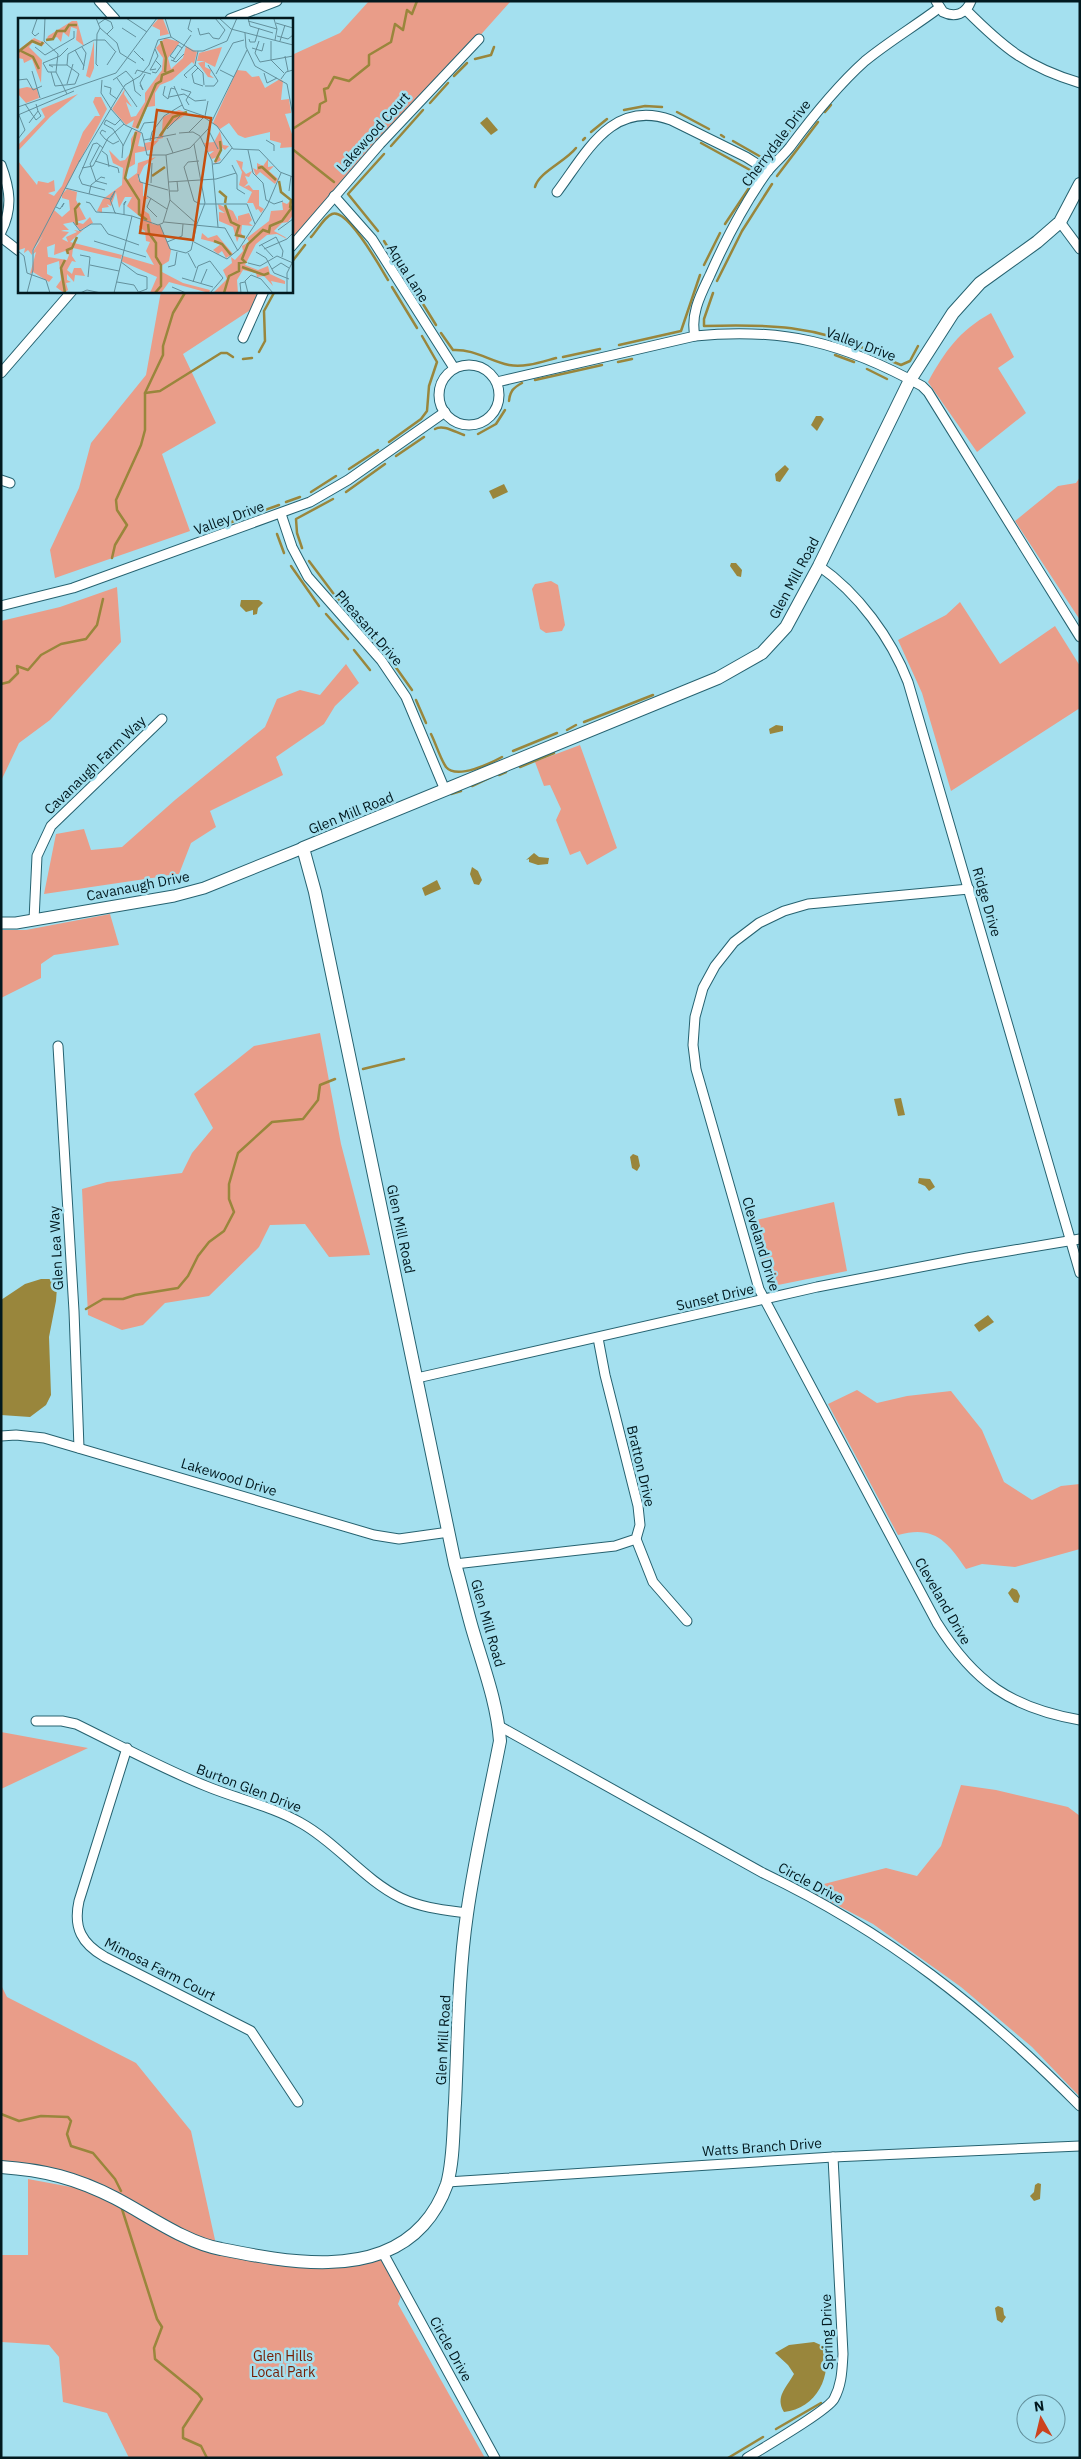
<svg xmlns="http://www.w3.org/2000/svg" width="1081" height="2459" viewBox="0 0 1081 2459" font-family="'IBM Plex Sans',sans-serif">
<rect width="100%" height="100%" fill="#a4e0ef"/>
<g fill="#e99d89">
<polygon points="369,1 511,1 291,247 291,58 294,54 340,33"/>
<polygon points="161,291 264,291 255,307 183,354 216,423 162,454 190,531 55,578 50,550 79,488 91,443 146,375"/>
<path d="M991 313 1014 357 998 368 1026 413 977 452 928 382C945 351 959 331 991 313Z"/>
<polygon points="1080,477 1080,620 1015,521 1058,486 1076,483"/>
<polygon points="551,581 558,585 565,625 562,631 546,633 540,629 532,589 535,584"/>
<polygon points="117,587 121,642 50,720 19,743 1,781 1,621 60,607"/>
<polygon points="960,602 1000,664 1055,626 1080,666 1080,708 951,791 922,693 898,640 946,615"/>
<polygon points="346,664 359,683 335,706 324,724 276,757 283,775 210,811 216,827 191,843 179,874 44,894 56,834 84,829 91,850 122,847 175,800 265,727 277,699 300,690 320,695"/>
<polygon points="580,745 617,848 587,865 580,851 570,855 556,820 561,809 550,785 544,786 535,762"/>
<polygon points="110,914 119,945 54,955 41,964 41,978 1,998 1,930 26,930"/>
<polygon points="320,1033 341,1144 370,1255 329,1257 305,1224 270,1225 259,1247 209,1296 165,1303 143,1325 122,1330 88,1315 82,1189 107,1182 182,1173 192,1153 213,1128 194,1094 254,1046"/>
<polygon points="834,1202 847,1271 773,1286 764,1275 752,1221"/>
<path d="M857 1390 877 1403 907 1396 951 1391 982 1430 1004 1482 1032 1500 1061 1486 1080 1484V1549L1015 1567 982 1564 966 1569C947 1541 934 1525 898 1535L828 1404Z"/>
<polygon points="1,1732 88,1748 1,1789"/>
<polygon points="961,1785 996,1790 1068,1807 1080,1816 1080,2097 1032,2047 961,1987 873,1924 814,1893 820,1885 886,1868 917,1876 941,1846"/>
<polygon points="1,1985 7,1997 136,2063 191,2131 217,2249 331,2262 383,2253 403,2291 398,2304 485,2458 129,2458 107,2413 63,2402 59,2357 49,2345 1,2342 1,2255 28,2255 28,2179 71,2187 74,2179 1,2167"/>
</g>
<g fill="#99863c">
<polygon points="487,117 498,130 491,135 480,123"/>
<polygon points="816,416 821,416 824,419 817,431 811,425"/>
<polygon points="785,465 789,469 780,482 776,481 775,474"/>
<polygon points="504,484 508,492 493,499 489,491"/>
<polygon points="731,563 736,563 742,570 741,577 737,576 730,566"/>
<polygon points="241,600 259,600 263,603 258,608 257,614 253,615 253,610 246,612 240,606"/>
<polygon points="776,725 783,726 783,731 770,734 769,729"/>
<polygon points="534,853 539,857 549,858 548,864 538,865 529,862 529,859 526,860"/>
<polygon points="472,867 478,871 482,880 479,885 474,884 470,874"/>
<polygon points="437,880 441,889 425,896 422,888"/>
<polygon points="901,1098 905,1115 898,1116 894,1099"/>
<polygon points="633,1154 638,1156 640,1166 637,1171 632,1168 630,1157"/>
<polygon points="919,1178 930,1179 935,1187 929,1191 925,1186 918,1183"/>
<polygon points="41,1279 50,1279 57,1287 56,1301 49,1337 51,1395 46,1405 30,1417 1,1415 1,1300 25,1284"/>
<polygon points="988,1315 994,1322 979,1332 974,1325"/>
<polygon points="1012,1588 1017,1590 1020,1596 1018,1603 1014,1602 1008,1593"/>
<polygon points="1038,2183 1041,2184 1040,2199 1034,2201 1030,2196 1034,2192 1035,2185"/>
<polygon points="998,2306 1003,2308 1004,2315 1006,2317 1002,2323 997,2320 995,2308"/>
<path d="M814 2342 823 2346C834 2375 816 2409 784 2412 775 2397 786 2388 794 2374L788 2365 775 2353 789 2345Z"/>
</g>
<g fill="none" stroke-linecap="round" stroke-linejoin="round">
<g stroke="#99863c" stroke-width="2.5">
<polyline points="475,59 491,55 494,47"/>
<polyline points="454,76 467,63"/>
<polyline points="430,103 448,83"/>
<polyline points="624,110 645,106 662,107"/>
<polyline points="677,112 709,129"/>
<polyline points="825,112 831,105"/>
<polyline points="797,119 809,103"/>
<polyline points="291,130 319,112 320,104 326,101 324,89 328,88 334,77 349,81 369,65 369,55 391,42 395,24 403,30 407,10 412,14 417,1"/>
<polyline points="591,132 607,119"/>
<polyline points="721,135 724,137"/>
<polyline points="583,140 585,138"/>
<polyline points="733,141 761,157 769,157 792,128"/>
<polyline points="701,143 750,170 754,175 754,180"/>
<polyline points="391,146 423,110"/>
<polyline points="291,148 334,182"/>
<polyline points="777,176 818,122"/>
<path d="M535 187C539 172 565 162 576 148"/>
<polyline points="725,224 757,176"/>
<polyline points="378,231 348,194 384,154"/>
<path d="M311 237C317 231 324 217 332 214 348 208 380 267 388 280"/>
<polyline points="384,241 400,267"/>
<polyline points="291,263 305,245"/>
<polyline points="704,265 720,233"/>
<polyline points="405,275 415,292"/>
<polyline points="717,281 742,231 772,184"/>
<polyline points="392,287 417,328"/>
<path d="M713 293 704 319V326C768 324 816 325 875 353"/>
<polyline points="423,304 436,325"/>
<path d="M441 333 453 350C475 349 489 361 509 365 524 368 541 362 556 358"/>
<polyline points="619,345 681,331 700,275"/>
<polyline points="259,352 265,341 264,311 275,291"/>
<polyline points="835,355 854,362"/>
<polyline points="563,357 600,349"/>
<polyline points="884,358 901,365 910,361 918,346"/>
<polyline points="243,359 252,358"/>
<polyline points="618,362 632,359"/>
<polyline points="867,369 887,379"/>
<polyline points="535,380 602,365"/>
<polyline points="145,393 160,391 221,353 227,353 233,357"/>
<path d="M509 401C510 391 513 388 522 383"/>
<path d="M435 429C443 424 455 432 464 435"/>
<polyline points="478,434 496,424 505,410"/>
<polyline points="389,442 421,419 427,411 429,386 437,362 422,336"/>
<polyline points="396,456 424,437"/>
<polyline points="349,469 378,450"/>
<polyline points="311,492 336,476"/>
<polyline points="346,492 385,464"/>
<polyline points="286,502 300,497"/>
<polyline points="226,524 279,505"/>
<polyline points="198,533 218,527"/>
<polyline points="277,534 284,553"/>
<polyline points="302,548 297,533 296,519 333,499"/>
<polyline points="112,558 115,545 127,525 117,510 116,500 141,445 145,430 145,393 163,355 163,346 173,313 186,291"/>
<polyline points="309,561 333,593 365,629"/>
<polyline points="291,566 319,606"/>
<polyline points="326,614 348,639"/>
<polyline points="373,638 385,652 412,690"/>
<polyline points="354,650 370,670"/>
<polyline points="1,684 9,682 18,673 17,666 28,670 41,655 61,644 86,639 97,625 103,599"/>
<polyline points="416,700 426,723"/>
<polyline points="584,722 653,695"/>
<polyline points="567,730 576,725"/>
<path d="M431 734C436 744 440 758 446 767 457 780 491 763 502 757"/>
<polyline points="513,751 557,733"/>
<polyline points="520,767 554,753"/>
<polyline points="499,775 506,772"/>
<polyline points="472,786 491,777"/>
<polyline points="451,794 461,791"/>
<polyline points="363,1069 404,1059"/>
<polyline points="86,1309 103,1299 123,1299 135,1295 178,1288 188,1276 198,1256 209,1242 224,1231 234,1212 229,1199 229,1184 238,1153 272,1122 303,1119 318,1100 320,1085 335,1079"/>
<polyline points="1,2114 19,2121 41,2116 68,2117 71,2121 67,2134 71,2146 93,2153 115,2179 121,2191"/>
<polyline points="122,2209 157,2319 162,2327 154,2348 155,2359 198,2394 202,2399 183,2428 183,2438 201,2446 207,2458"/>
<polyline points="776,2429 821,2403"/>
<polyline points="728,2458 763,2437"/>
</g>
<g stroke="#266270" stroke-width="11">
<g id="minor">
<polyline points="99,1 115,19"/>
<path d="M936 1 943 12C955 18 966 14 971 1"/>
<path d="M966 10C1005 49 1027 67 1080 83"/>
<polyline points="230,19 277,1"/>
<path d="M1 165C10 189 13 208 1 232"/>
<path d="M557 192C587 152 612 99 671 120L746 157 768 171"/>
<polyline points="334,196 372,239 454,368"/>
<polyline points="1060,222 1080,249"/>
<polyline points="1,237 19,251"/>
<polyline points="291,247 380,144 479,39"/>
<path d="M695 336C690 314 701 294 710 275 726 239 744 204 767 172 774 163 783 156 790 147 813 116 836 87 865 61 888 42 915 26 939 8"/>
<polyline points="243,338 264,291"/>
<circle cx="469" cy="395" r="30"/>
<polyline points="1,373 72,291"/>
<path d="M497 382 695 336C784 327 844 343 922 386L928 392 1080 637"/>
<polyline points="1,480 10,483"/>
<polyline points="281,514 292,547 308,577 381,660 406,697 445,790"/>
<path d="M819 566C858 593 891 638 908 682L1080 1273"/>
<polyline points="1,606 73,588 310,502 348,480 445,412"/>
<path d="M969 889 808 904 784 911 759 923 734 942 715 966 703 988 695 1017 693 1045 696 1069 759 1289 937 1623C974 1682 1011 1708 1080 1720"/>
<polyline points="34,920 37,856 51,826 162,719"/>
<polyline points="58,1046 74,1311 79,1448"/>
<polyline points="417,1378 817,1287 967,1258 1080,1239"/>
<polyline points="1,1436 16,1435 44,1438 374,1535 399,1539 449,1532"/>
<polyline points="636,1539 653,1582 687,1621"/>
<polyline points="455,1564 615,1546 636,1539 640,1525 638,1506 605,1375 598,1338"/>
<path d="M36 1721H62L76 1724C119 1745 161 1768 206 1786 237 1799 272 1806 301 1823 337 1843 364 1880 401 1898 422 1908 445 1910 467 1913"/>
<path d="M499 1726 763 1873C887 1932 984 2009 1080 2106"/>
<path d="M127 1748 79 1901C73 1928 82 1944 105 1957L251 2031 298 2102"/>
<polyline points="447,2182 833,2157 1080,2146"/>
<polyline points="383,2253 495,2458"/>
<path d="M747 2458C763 2448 827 2411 834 2399 842 2384 842 2370 843 2354L833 2157"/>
</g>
</g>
<g stroke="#266270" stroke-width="13">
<polyline id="tertiary" points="1,923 16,923 174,896 204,888 303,848"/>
</g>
<g stroke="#266270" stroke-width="14">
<path id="secondary" d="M1 2167C44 2170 76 2178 115 2198 146 2214 186 2243 221 2249 286 2262 374 2279 423 2225 434 2213 442 2198 447 2184 454 2159 453 2129 455 2103 458 2040 458 1976 467 1914 475 1856 489 1798 500 1741 497 1702 483 1666 472 1628 466 1607 461 1585 455 1564L315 892 303 848 718 678 762 653 786 627 819 566 910 380 953 313 980 283 1037 242 1060 222 1080 184"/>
</g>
<use href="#minor" stroke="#fff" stroke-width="9"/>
<use href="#tertiary" stroke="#fff" stroke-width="11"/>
<use href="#secondary" stroke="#fff" stroke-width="12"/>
</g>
<g text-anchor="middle" stroke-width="5" stroke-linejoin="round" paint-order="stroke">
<g font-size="14" fill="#02191f" stroke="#a4e0ef">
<text transform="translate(373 132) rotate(-48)" y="5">Lakewood Court</text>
<text transform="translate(776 143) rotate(-53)" y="5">Cherrydale Drive</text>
<text transform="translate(408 273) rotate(58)" y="5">Aqua Lane</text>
<text transform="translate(861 344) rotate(20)" y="5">Valley Drive</text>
<text transform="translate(229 518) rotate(-20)" y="5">Valley Drive</text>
<text transform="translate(794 578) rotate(-62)" y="5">Glen Mill Road</text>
<text transform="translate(369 628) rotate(49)" y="5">Pheasant Drive</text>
<text transform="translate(95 765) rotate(-44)" y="5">Cavanaugh Farm Way</text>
<text transform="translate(351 813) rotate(-22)" y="5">Glen Mill Road</text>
<text transform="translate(138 886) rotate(-11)" y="5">Cavanaugh Drive</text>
<text transform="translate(987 902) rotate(74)" y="5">Ridge Drive</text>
<text transform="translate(401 1229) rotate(78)" y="5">Glen Mill Road</text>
<text transform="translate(761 1244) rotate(73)" y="5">Cleveland Drive</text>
<text transform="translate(56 1248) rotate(-93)" y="5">Glen Lea Way</text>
<text transform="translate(715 1297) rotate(-13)" y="5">Sunset Drive</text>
<text transform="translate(641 1466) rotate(77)" y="5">Bratton Drive</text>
<text transform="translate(229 1477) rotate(17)" y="5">Lakewood Drive</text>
<text transform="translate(943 1601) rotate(60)" y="5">Cleveland Drive</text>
<text transform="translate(488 1623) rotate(74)" y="5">Glen Mill Road</text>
<text transform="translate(249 1788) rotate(21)" y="5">Burton Glen Drive</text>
<text transform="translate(811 1883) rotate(28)" y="5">Circle Drive</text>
<text transform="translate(160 1969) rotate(27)" y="5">Mimosa Farm Court</text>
<text transform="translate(443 2040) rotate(-87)" y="5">Glen Mill Road</text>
<text transform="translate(762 2147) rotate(-4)" y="5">Watts Branch Drive</text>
<text transform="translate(827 2332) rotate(-92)" y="5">Spring Drive</text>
<text transform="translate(451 2349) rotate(61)" y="5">Circle Drive</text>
</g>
<g font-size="14" fill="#761d03" stroke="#a4e0ef">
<text x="283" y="2361">Glen Hills<tspan x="283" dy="16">Local Park</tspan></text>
</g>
</g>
<g transform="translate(18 18)">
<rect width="275" height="275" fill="#a4e0ef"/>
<path d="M141 0 145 1 151 16 142 18V12L134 8ZM54 3H59L66 28 58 22 59 11 53 9 51 19 45 14 43 24 39 19 28 23 30 18ZM16 20 27 25 24 28 15 24 11 29 24 42 23 65 14 41 6 45 5 41 0 40V32ZM147 20 162 24 150 40 153 51 165 40 168 28 179 34 176 46 174 44 154 62 142 67 137 75V88L129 89 120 111 114 109 116 102 108 107 94 91 107 71 106 76 114 89 108 84 113 99 118 98 127 84V75L144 52 145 40 138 30ZM76 23V50L72 60 68 58ZM204 29 197 49 187 44V49L193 52 192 57 196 60 190 59 180 45 187 43H179L181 35ZM219 52 228 53 234 59 241 58 247 70 262 61 265 63 263 82 271 81 273 95 267 96 275 119V129L262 130 263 125 252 122V114L227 120 220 117 211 105 202 111 195 105ZM9 69 19 71 21 80 8 85 0 76V71ZM60 76 32 99 0 133V127L27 99 23 91ZM77 79H83L89 91 36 192 44 199 52 192 51 182 44 180V176L49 171 59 174 58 182 68 201 58 204 65 206 72 199 75 205 62 212 55 204 45 206 51 212H46L43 213 51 214 44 221 50 224 48 219 59 214 56 212 62 213 65 212 52 224 104 237 103 241 55 230 54 238 58 244 54 243 49 252 54 256 56 250H63L67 258 57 257 56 264 49 256V262L53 264 48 265 50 272 46 275 38 269 43 262 41 243 29 247V256L35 259 31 264 15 254 12 256 18 234 15 236 16 232 25 218 15 231 14 237 10 232 6 235 7 230 1 232 0 143 19 167 20 163 30 165 36 162 37 173 30 175 36 178 44 168 65 114 77 98H82L75 84ZM37 226 36 237 47 233 51 237 49 242 30 239 29 229ZM161 92 170 95 146 111 145 120 138 122 144 112 145 99ZM118 112 123 115 120 128 126 129 127 125 141 122 132 132 117 135V146L110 150 107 159 108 163 119 155 120 145 138 139 126 148 120 161 125 165V178L131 180 126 182 125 192 131 196 134 206 142 207 153 232 151 243 143 248 144 254 165 265 192 272 191 275 151 264 143 275H132L139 259 103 243 105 238 136 247 128 233 132 224 128 223 127 213 121 209 125 201 109 188 114 179H107L101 190 98 174 93 188 89 186 91 189 84 190V195L79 193 85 181 104 167 105 150 95 145 91 132 102 143 107 142 113 134V121ZM202 113 205 127 211 128 207 132 203 129 201 138 203 142 196 146 199 139 194 141 191 137 196 133 190 134 186 125 196 124ZM250 141V149L256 148 251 153 260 161 257 166 242 154 238 158 235 150 239 152V145L245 148ZM218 142 225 144 224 151 228 156 234 153 231 159 227 158 230 165 226 169 231 167 235 172H241V188L246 191 243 195 240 191 238 192 235 185H229L234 174 221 167 224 154ZM275 180V197L270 204 264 205 256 213 267 219 269 221 259 216 249 217 238 226 227 247 240 252 250 248 252 256 267 263V266L253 263 255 268 246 258 239 259 238 255 225 252 219 262 220 275H195L209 261 205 252 214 245 213 239 217 242 225 233 224 228 231 224 229 220 251 203 253 193 265 192 264 184 269 186ZM200 186 215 193 220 203V198L231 195 234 202 231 205 235 208 224 207 223 215 227 221 221 219 219 224 215 209 201 203V194L207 195 201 191ZM184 215 190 220 199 217 215 236 208 240 204 233 200 236 195 232 203 226 183 221Z" fill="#e99d89" fill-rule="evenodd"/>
<path fill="none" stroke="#99863c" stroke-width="2.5" d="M28 22 35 21 39 13H47L51 7H59M143 23 148 40 147 54M3 33 15 39 21 51M0 34 14 23 23 27 25 24M119 110 138 66 143 63 144 57 156 52M118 114 107 160 121 182V196L129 202M142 118 155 99 169 94M197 144 203 132 202 123M240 150 244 149 258 162M134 158 147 149M261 163 263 174 273 182 272 190M201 173 208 179 207 185M207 187 213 204 221 208 218 217 227 219M130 206 131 215 138 225V239L143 247V268L137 275M59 207 57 191 62 185M196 223 204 226 213 237M50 236 49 232 54 230 59 219M47 242 43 250 47 275M224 249 246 257 251 255M206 275 211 258 221 253V245L227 244 224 241 230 226 245 212 251 214 252 208 264 203 275 188"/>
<path fill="none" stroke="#63909c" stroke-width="1" d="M27 0 26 23 40 36 38 54 49 76M78 0 82 10 99 25 102 35 118 45M108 0 129 14M147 0 153 19M173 0 170 11 174 14M201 0 213 11 275 27M230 0 232 8 255 15M19 1 14 15 17 18 21 15M256 1 259 11 257 22M230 3 259 11M258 5 275 10M80 6 87 1 93 4 95 10 89 16M104 10 118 19M180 10 182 17 191 15 195 20 201 21 207 12 197 0M227 15 228 29 237 48 269 66 275 98M259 18 270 21 275 17M231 21 232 24H237L241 10M241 23 237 35 242 44 275 38M253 23V42L266 55M262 23 267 7M17 29 27 37 56 20V13M64 29 68 35 65 52M234 30 244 33 246 25M137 31 140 38 132 52 138 51M57 32 66 48M116 33 126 43 124 40M180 33 177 47 185 55 186 67M267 38 270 53M157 41 152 38 155 34 160 27 164 30M153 42 158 44 166 36M155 43 173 17M89 47 98 33M80 48 78 46 79 16 82 10M35 49 31 47H49L50 36 76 22H87L97 33M180 50 174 56 176 65 185 68M202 52 216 59M14 53 22 80M33 54 37 68 57 66 61 56 49 47M38 54H30L25 45 42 38 50 30M134 54 138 55 143 48 137 42M246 55 249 65 259 60M117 56 119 52 133 56M198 56 215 25 226 22M99 60 119 89M169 60 166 57 177 47M263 61 268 54 275 52M0 62 9 61 15 72 24 68M84 62 83 75 93 91M95 62 108 53 115 61 117 73 123 78M49 66 55 46M122 67 125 72 122 65 127 56M86 68 93 70 92 76 99 81M147 68 145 77 150 81 153 70 157 71M156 68 166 91 186 98M187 68H196L200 63 190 47M163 71 173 74 168 82 171 87M151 79 166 76 177 83 188 82M7 86 18 102 23 98 20 93M0 89 98 55 139 0M93 91 107 107 124 115 129 137H148M0 97 56 73M187 98 190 83M187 100 199 108 215 131 241 132M103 101 97 107 88 102 86 106 95 111 105 127 104 140M11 105 20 93 18 86M149 111 162 98M190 111 200 131M122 113 126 105 137 104M88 114 84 112 82 115 87 121 95 126 101 123M171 114 186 99M161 115 175 114 182 118 194 143 200 209M149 120 155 135M0 121 7 112 1 97M126 122 158 116M248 122 256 127V133M132 123 134 114 146 98 164 87M176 126 187 185 179 206M82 127 72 146 78 163 89 166M105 128 114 110M85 130 79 125 75 126 61 159 64 166 87 172M230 132 235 155 245 165 248 182 256 186 265 183M241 132 262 154 275 159M84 133 89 137 91 149M77 143 100 150 101 155M181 143 170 144 166 149 176 183 182 186H229L237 206M61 144 107 67 122 58 131 47 140 22 153 19 175 33H185L209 23 219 0M195 146 202 145 214 130M214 147 219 157V171L227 176M64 150 75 148 90 120 106 106M120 156 122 164 150 172M150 164 198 161 218 155M133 165 134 145M47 170 92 181 97 195 114 198M151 173H160L159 163M271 173 273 158M71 176 73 167 83 159 87 160M129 178 149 191M133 180 129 189 139 199M92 181 97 173 93 182M68 184 72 185 78 194 98 195M38 189 42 191 46 185 44 189M106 197V185L108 183 106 187M55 204 62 213 73 206H83L90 216 121 227M146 204 207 210 220 233M142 207 152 231 168 235 173 232 179 206 152 182M260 212 275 201M76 223 128 239M149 224 164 218 165 206M176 224 209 241 221 231 249 188 263 155M243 226 255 239M241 228 258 219 265 233 264 239M246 231 269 221 275 215M0 233 6 238 9 255 28 262 32 275M238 234 248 240 256 255 271 261M170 235 178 250M62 237 72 239 70 259M103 244 119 256 129 259V271L121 274M230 245 242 248 259 238 275 245M72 247 101 253M150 249 157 247 159 234M254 251 263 245 271 250M164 260 195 269M99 264 116 267 121 275M175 264 180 248 192 243 205 260 192 275M183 265 189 251M154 269 168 275M9 275 15 252V232L62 142M62 275 69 272 83 275M96 275 114 198 140 207 145 205 152 182 148 137 172 130 190 111 229 32M223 275 222 265 227 264M230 275 227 263 233 257 243 261 255 275M269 275V255L275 243"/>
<path fill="#c64f0f" fill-opacity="0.15" stroke="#c64f0f" stroke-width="2.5" d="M139 92 193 100 175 222 122 215Z"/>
<rect width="275" height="275" fill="none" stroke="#02191f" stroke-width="2.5"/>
</g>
<rect width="1081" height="2459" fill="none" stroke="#02191f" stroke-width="5"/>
<g transform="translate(1041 2419) rotate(352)"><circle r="24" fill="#a4e0ef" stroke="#63909c"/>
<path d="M0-4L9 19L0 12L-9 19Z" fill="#cc431e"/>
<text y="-8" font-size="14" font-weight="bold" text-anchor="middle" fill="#02191f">N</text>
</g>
</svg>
